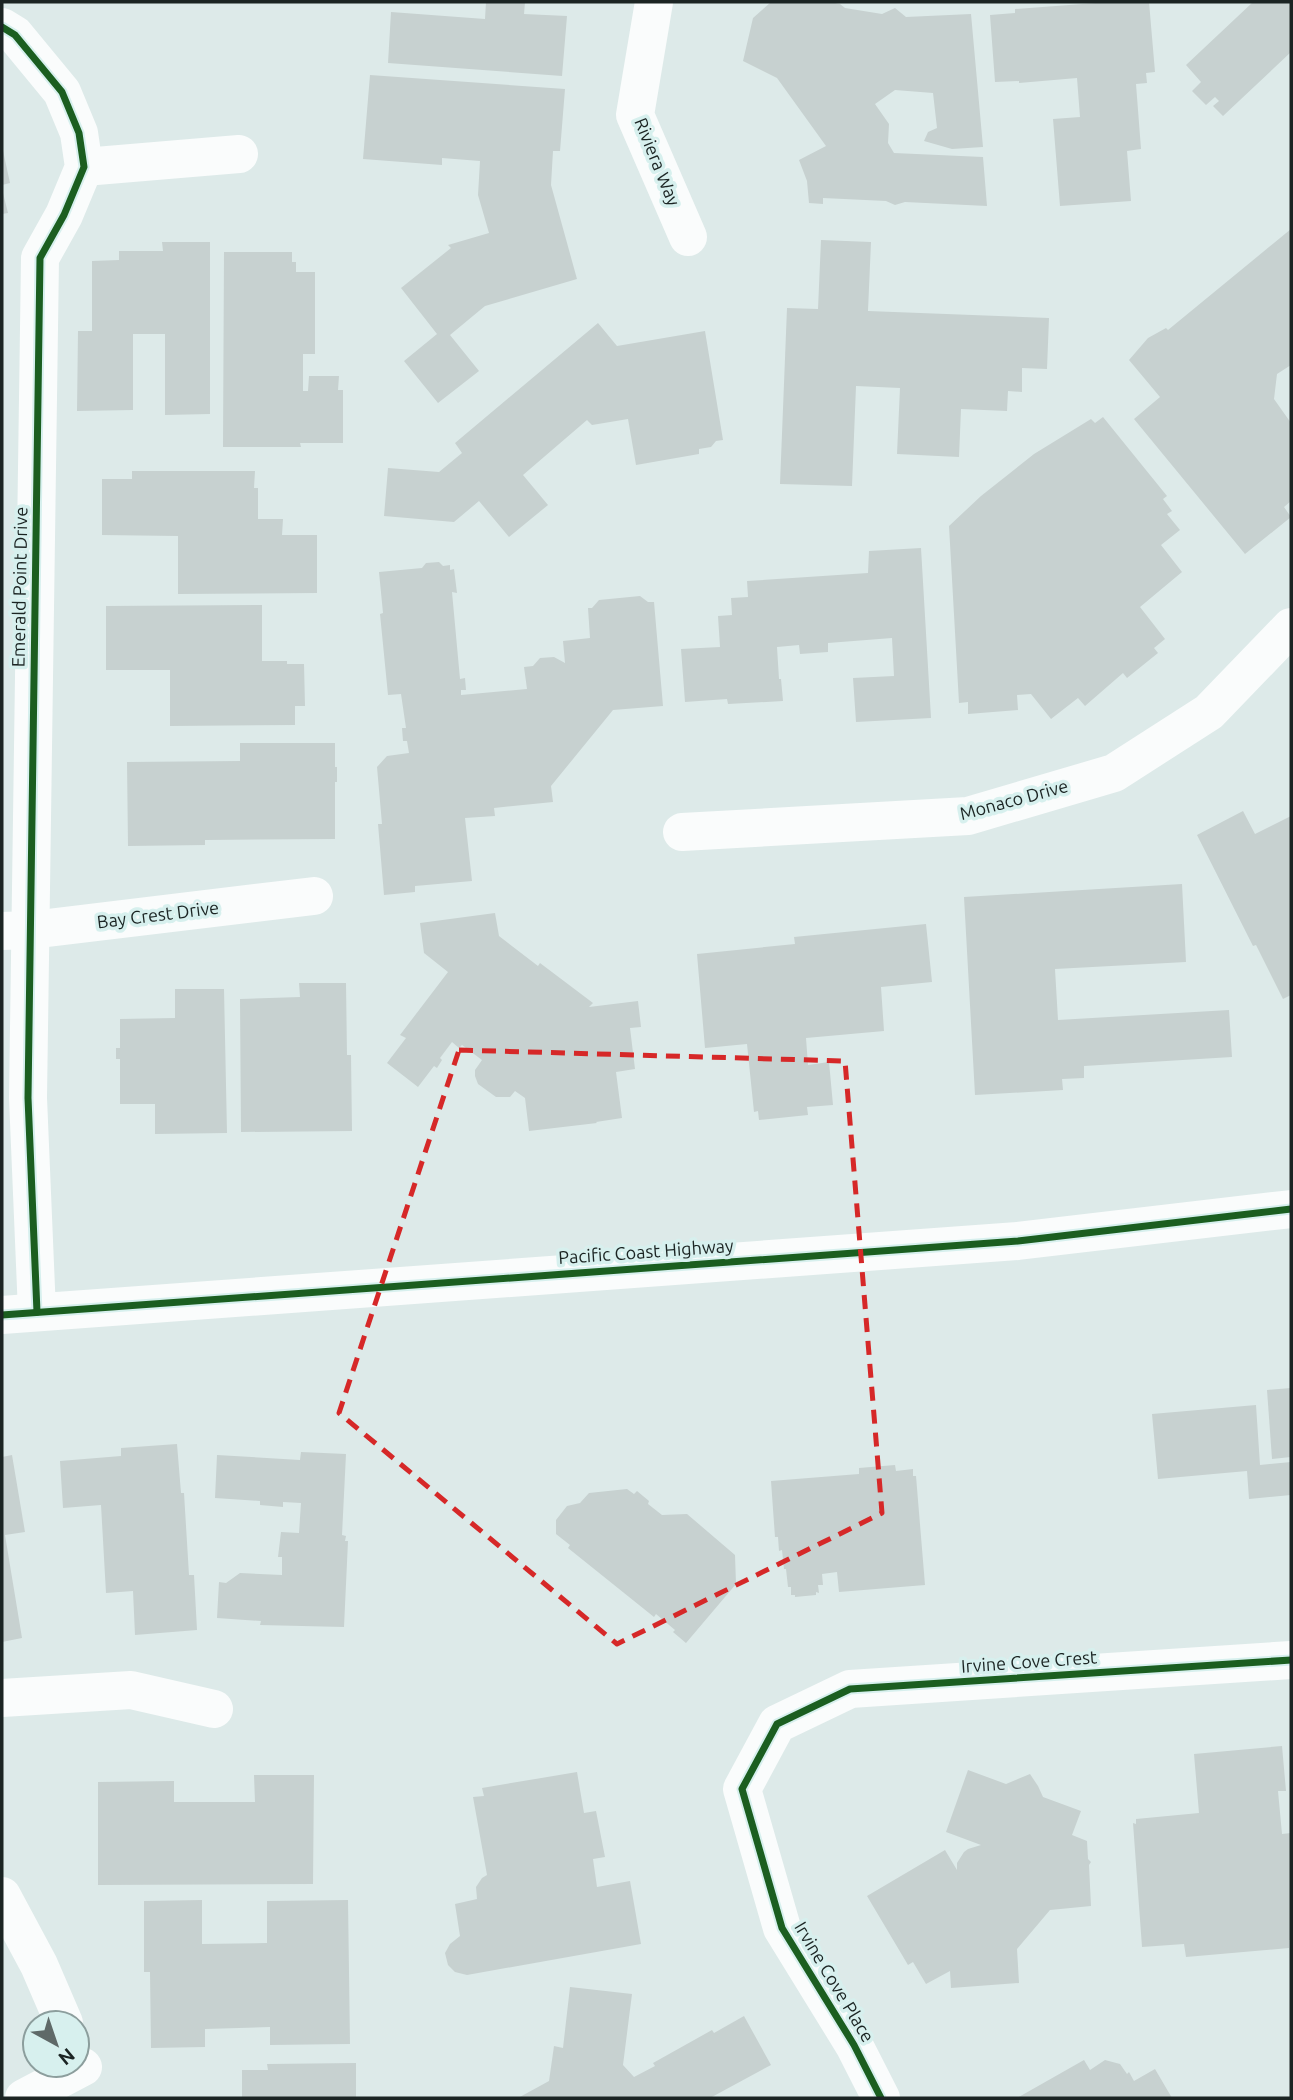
<svg xmlns="http://www.w3.org/2000/svg" width="1293" height="2100" viewBox="0 0 1293 2100" font-family="Ubuntu,sans-serif">
<rect width="100%" height="100%" fill="#ddeae9"/>
<g fill="#c7d1d0">
<polygon points="486,2 525,2 524,14 567,16 562,76 388,63 391,12 485,19"/>
<polygon points="771,2 830,2 840,4 845,8 882,14 895,8 906,17 971,14 983,147 952,149 924,141 928,132 937,128 933,93 895,90 875,104 889,124 888,143 894,153 983,157 987,206 905,202 895,205 886,201 823,198 823,204 809,203 807,181 799,160 826,146 777,78 743,61 753,18"/>
<polygon points="1109,2 1149,2 1155,72 1146,73 1147,83 1136,84 1141,149 1127,151 1131,201 1060,206 1053,119 1080,117 1077,78 1019,83 1019,81 995,82 990,15 1015,13 1015,9"/>
<polygon points="1253,2 1291,2 1291,52 1223,116 1213,106 1219,101 1215,97 1206,105 1192,91 1201,82 1186,65"/>
<polygon points="370,75 565,89 560,151 553,151 551,185 577,279 485,306 450,335 479,371 438,403 404,361 437,334 401,288 451,248 448,245 489,233 478,195 480,161 442,158 442,165 363,159"/>
<polygon points="2,146 10,183 2,185"/>
<polygon points="2,189 8,213 2,214"/>
<polygon points="1291,229 1291,365 1277,374 1274,399 1291,423 1291,501 1284,507 1291,517 1245,554 1134,419 1160,397 1129,360 1148,338 1166,328 1168,330"/>
<polygon points="821,240 871,242 868,311 1049,318 1047,369 1022,368 1022,392 1008,391 1007,411 961,409 959,457 897,454 900,388 856,386 852,486 780,484 787,308 818,309"/>
<polygon points="162,242 210,242 210,414 165,415 165,334 133,334 133,410 77,411 78,331 92,331 92,261 119,260 119,251 163,251"/>
<polygon points="224,252 292,252 292,262 296,262 296,272 315,272 315,354 303,354 303,391 308,391 309,376 339,376 338,390 343,390 343,443 300,443 301,447 223,447"/>
<polygon points="598,323 617,346 705,331 723,440 716,441 711,447 699,449 699,454 636,465 628,419 592,425 587,420 523,475 548,505 509,537 479,501 454,522 384,516 388,468 439,472 462,453 455,443"/>
<polygon points="1103,417 1167,496 1163,499 1172,511 1167,514 1180,530 1161,545 1182,572 1140,607 1165,639 1154,648 1158,653 1127,678 1123,673 1085,706 1078,698 1051,719 1031,694 1017,695 1018,710 968,714 968,702 959,703 949,526 981,496 1034,454 1091,419 1095,423"/>
<polygon points="132,471 255,471 254,488 258,488 258,519 283,519 282,535 317,535 317,593 178,594 178,536 102,535 102,479 132,479"/>
<polygon points="921,548 931,718 856,722 853,678 894,676 892,638 828,643 828,652 800,654 799,645 777,647 779,679 781,679 783,701 728,704 727,699 685,702 681,649 720,647 718,616 732,615 731,598 748,597 747,581 868,573 869,551"/>
<polygon points="439,562 443,566 450,565 450,570 454,569 457,593 452,592 460,679 465,678 466,690 461,690 461,695 527,689 524,667 533,666 540,658 554,657 565,663 563,641 590,638 588,608 592,608 599,600 640,596 648,602 654,602 663,706 613,710 551,786 553,802 494,808 495,816 465,818 472,881 415,886 415,892 384,895 378,824 382,824 377,767 387,756 409,753 407,741 403,741 402,728 406,728 401,694 388,695 380,614 383,613 379,572 422,568 426,563"/>
<polygon points="262,605 262,661 287,661 287,664 304,664 305,706 295,706 295,725 170,726 170,670 106,670 106,606"/>
<polygon points="240,743 335,743 335,767 337,767 337,782 335,782 335,839 205,840 205,845 128,846 127,762 240,761"/>
<polygon points="1243,811 1255,834 1291,816 1291,995 1283,999 1256,945 1253,946 1197,835"/>
<polygon points="1182,884 1186,962 1055,969 1058,1020 1229,1010 1232,1057 1084,1066 1084,1078 1062,1079 1063,1090 975,1095 964,897"/>
<polygon points="495,913 499,936 538,966 540,963 593,1003 589,1007 638,1001 641,1027 630,1028 635,1069 616,1072 622,1118 596,1122 597,1123 529,1131 525,1098 515,1091 510,1097 496,1097 478,1084 475,1076 475,1070 482,1060 462,1045 459,1048 452,1042 440,1058 442,1060 437,1068 434,1066 418,1087 387,1063 406,1038 400,1035 448,972 424,953 420,923"/>
<polygon points="926,924 932,982 881,987 884,1031 806,1038 808,1065 829,1062 833,1105 807,1107 808,1115 759,1120 758,1111 754,1112 747,1044 705,1048 697,954 795,944 794,937"/>
<polygon points="299,983 346,983 347,1055 351,1055 352,1131 241,1132 240,999 300,997"/>
<polygon points="175,989 224,989 227,1133 155,1134 155,1104 120,1104 120,1059 116,1059 116,1048 120,1048 120,1019 175,1018"/>
<polygon points="1291,1388 1291,1457 1272,1459 1267,1390"/>
<polygon points="1256,1405 1260,1465 1291,1462 1291,1495 1249,1499 1247,1471 1158,1479 1152,1414"/>
<polygon points="177,1444 181,1493 184,1493 189,1575 194,1575 197,1630 135,1635 133,1591 106,1593 101,1505 63,1508 60,1461 121,1456 121,1448"/>
<polygon points="301,1452 346,1454 342,1535 346,1536 345,1541 348,1541 344,1627 260,1625 261,1621 217,1618 219,1582 226,1583 240,1573 282,1575 282,1557 278,1557 281,1532 299,1533 301,1503 283,1502 283,1507 260,1505 260,1501 215,1498 217,1455 300,1460"/>
<polygon points="12,1455 25,1532 5,1535 22,1638 2,1642 2,1457"/>
<polygon points="895,1465 896,1471 913,1469 913,1476 916,1476 925,1585 839,1592 837,1572 822,1574 823,1585 818,1585 819,1593 816,1592 816,1595 795,1597 795,1595 791,1595 791,1587 788,1587 786,1569 784,1569 782,1550 779,1551 778,1537 775,1537 771,1481 859,1474 859,1468"/>
<polygon points="627,1489 634,1494 637,1491 649,1501 648,1504 662,1515 687,1514 735,1555 736,1584 686,1643 673,1632 675,1630 656,1614 654,1617 568,1548 570,1545 556,1534 556,1520 567,1506 580,1503 589,1493"/>
<polygon points="1282,1746 1286,1791 1278,1791 1282,1834 1291,1833 1291,1940 1289,1940 1289,1948 1186,1957 1184,1944 1142,1947 1133,1823 1136,1824 1136,1819 1199,1813 1194,1754"/>
<polygon points="968,1770 1006,1784 1030,1774 1038,1786 1043,1797 1081,1811 1072,1835 1087,1841 1088,1859 1091,1862 1089,1865 1091,1906 1050,1910 1017,1949 1019,1983 951,1988 950,1971 926,1984 913,1962 908,1965 867,1896 945,1850 957,1870 957,1863 964,1852 968,1849 981,1845 946,1832"/>
<polygon points="577,1772 584,1813 596,1811 605,1857 593,1859 597,1887 630,1881 641,1944 467,1975 455,1972 448,1965 445,1953 450,1944 460,1936 455,1904 477,1899 476,1887 482,1878 487,1875 473,1797 484,1796 482,1788"/>
<polygon points="254,1775 314,1775 313,1884 98,1885 98,1782 174,1781 174,1802 255,1802"/>
<polygon points="202,1900 202,1944 267,1943 267,1901 348,1900 350,2044 270,2045 270,2027 205,2029 205,2047 151,2048 150,1972 144,1972 144,1901"/>
<polygon points="570,1987 632,1994 623,2065 634,2077 655,2066 653,2063 712,2030 714,2033 744,2016 771,2065 710,2098 518,2098 549,2081 554,2046 563,2048"/>
<polygon points="1084,2060 1090,2070 1105,2060 1120,2064 1127,2074 1129,2072 1134,2081 1155,2069 1172,2098 1017,2098"/>
<polygon points="356,2063 356,2098 242,2098 242,2070 268,2070 267,2064"/>
</g>
<g fill="none" stroke-linecap="round" stroke-linejoin="round">
<g stroke="#fafcfc" stroke-width="38">
<polyline points="654,2 635,115 688,237"/>
<polyline points="2,27 15,35 62,92 79,133 84,167 64,215 40,258 28,1098 37,1312"/>
<polyline points="84,167 239,154"/>
<polyline points="682,832 968,816 1114,773 1209,712 1291,627"/>
<polyline points="2,931 31,930 314,896"/>
<polyline points="2,1698 131,1690 214,1709"/>
<polyline points="2,1896 39,1965 64,2023"/>
<polyline points="24,2098 83,2067"/>
<polyline points="881,2098 854,2045 782,1928 742,1789 777,1724 850,1689 1291,1660"/>
</g>
<polyline stroke="#fafcfc" stroke-width="38" points="2,1315 1018,1241 1291,1209"/>
<g stroke="#d7f0ee" stroke-width="11">
<g id="cycleway">
<polyline points="2,27 15,35 62,92 79,133 84,167 64,215 40,258 28,1098 37,1312"/>
<polyline points="2,1315 1018,1241 1291,1209"/>
<polyline points="881,2098 854,2045 782,1928 742,1789 777,1724 850,1689 1291,1660"/>
</g>
</g>
<use href="#cycleway" stroke="#1b5e20" stroke-width="7"/>
</g>
<path fill="none" stroke="#d62828" stroke-width="5" stroke-dasharray="14 9" stroke-linejoin="round" d="M459 1050 845 1061 882 1513 617 1644 339 1413Z"/>
<g text-anchor="middle" stroke-width="7" stroke-linejoin="round" paint-order="stroke">
<g font-size="18" fill="#1b2423" stroke="#d7f0ee">
<text transform="translate(657 162) rotate(68)" y="6">Riviera Way</text>
<text transform="translate(20 587) rotate(-89)" y="6">Emerald Point Drive</text>
<text transform="translate(1014 800) rotate(-15)" y="6">Monaco Drive</text>
<text transform="translate(158 915) rotate(-7)" y="6">Bay Crest Drive</text>
<text transform="translate(646 1252) rotate(-4)" y="6">Pacific Coast Highway</text>
<text transform="translate(1029 1662) rotate(-4)" y="6">Irvine Cove Crest</text>
<text transform="translate(834 1982) rotate(59)" y="6">Irvine Cove Place</text>
</g>
</g>
<rect width="1293" height="2100" fill="none" stroke="#1b2423" stroke-width="7"/>
<g transform="translate(56 2044) rotate(140)"><circle r="33" fill="#d7f0ee" stroke="#8c9e9d" stroke-width="2"/>
<path d="M0-5L12 26L0 18L-12 26Z" fill="#5f6968"/>
<text y="-10" font-size="19" font-weight="bold" text-anchor="middle" fill="#1b2423">N</text>
</g>
</svg>
